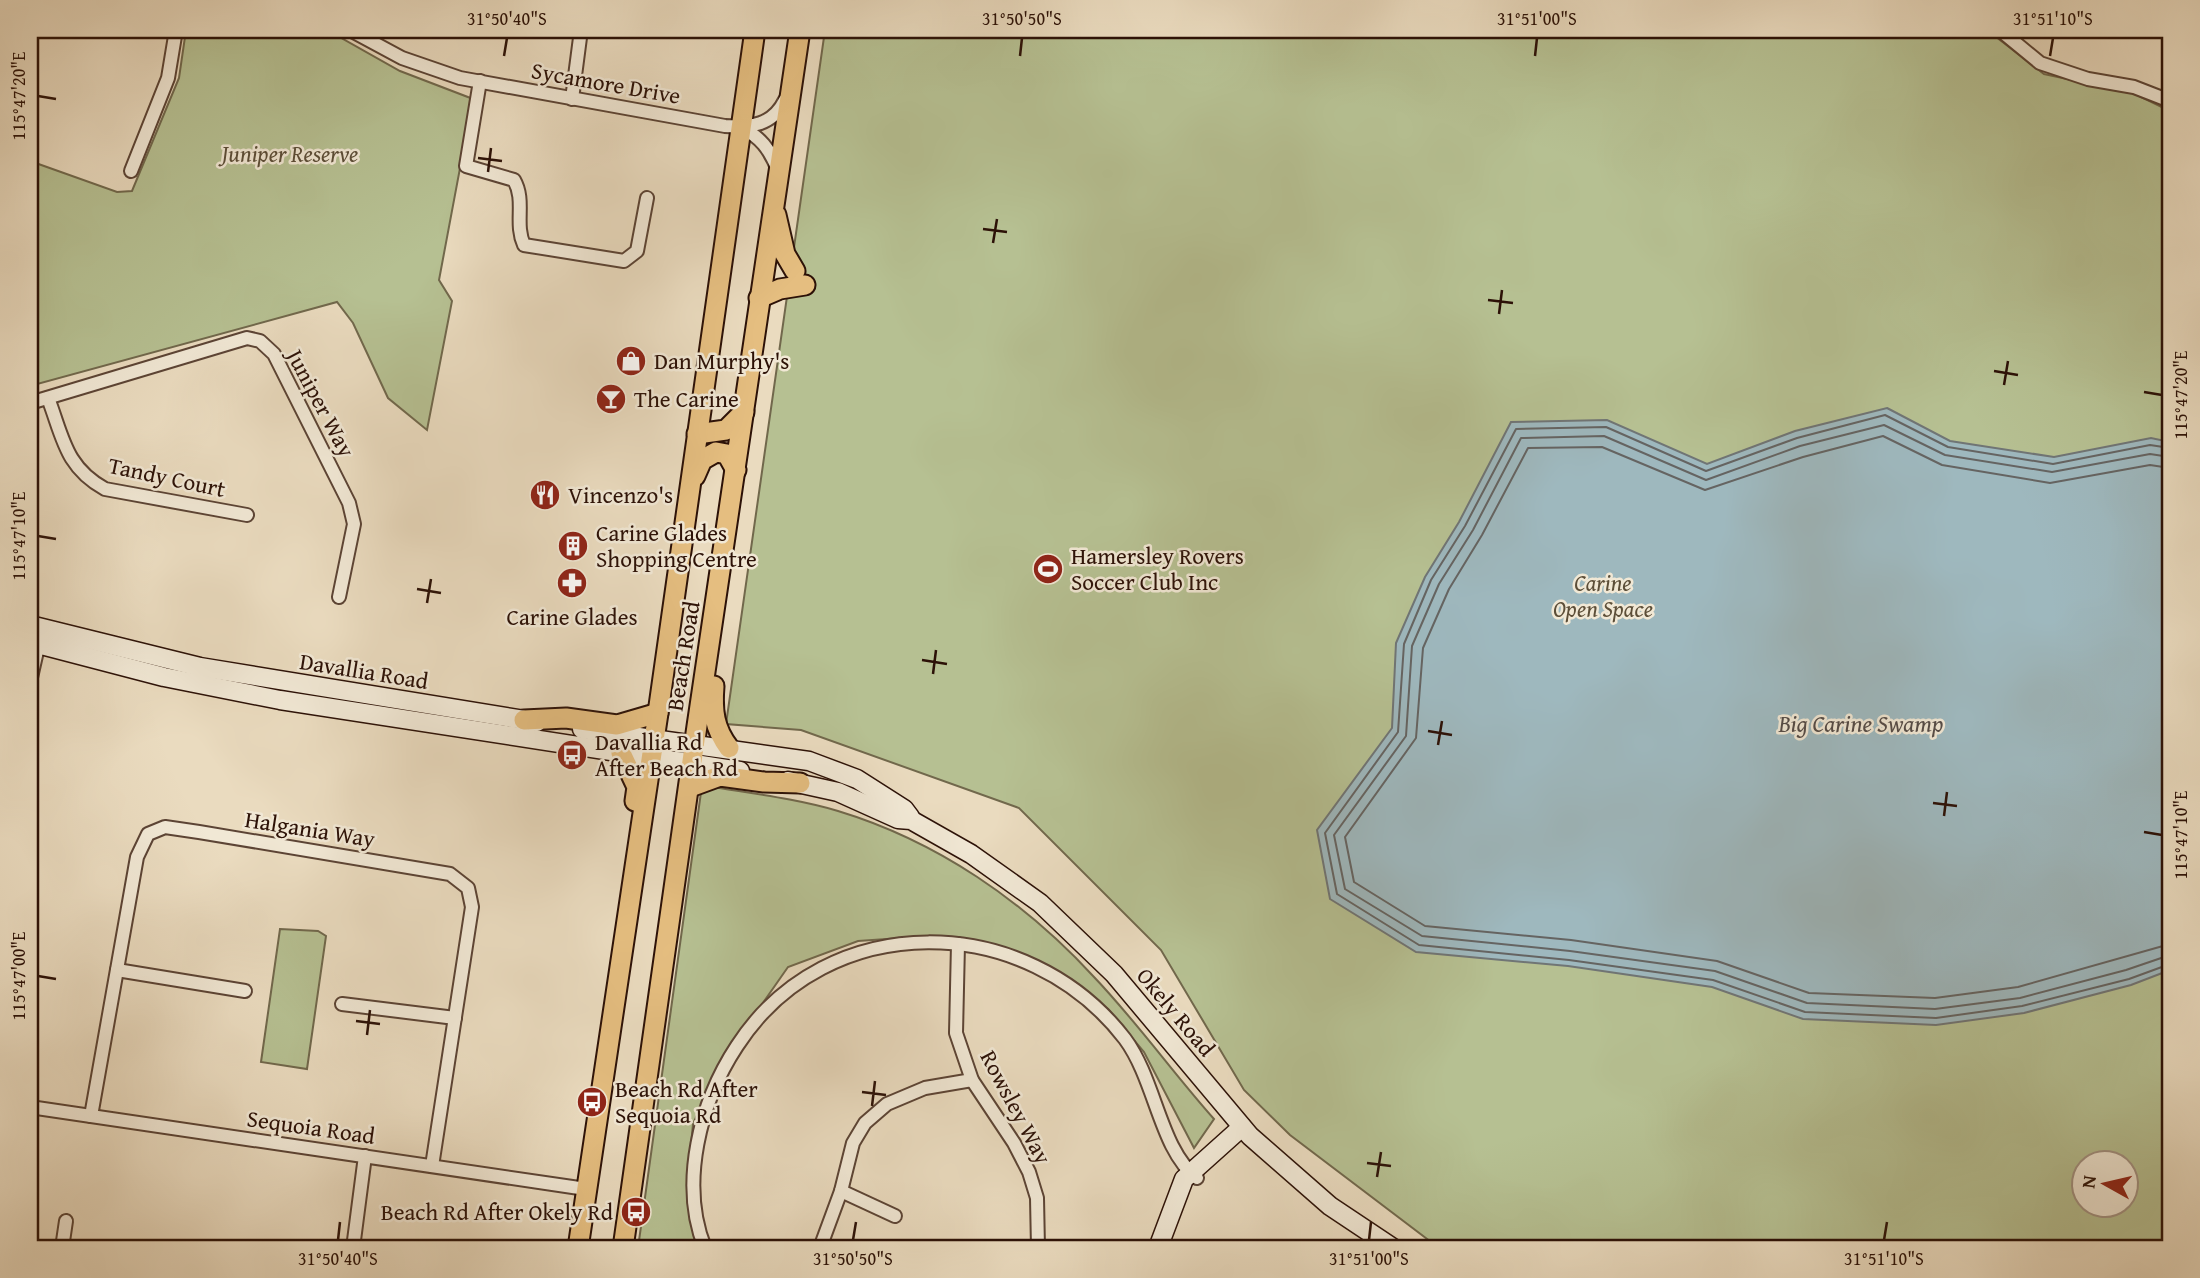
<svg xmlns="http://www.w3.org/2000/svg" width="2200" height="1278" viewBox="0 0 2200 1278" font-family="'Gentium Book Plus',serif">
<rect width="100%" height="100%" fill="#eadbbf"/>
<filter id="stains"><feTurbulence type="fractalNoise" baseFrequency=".00286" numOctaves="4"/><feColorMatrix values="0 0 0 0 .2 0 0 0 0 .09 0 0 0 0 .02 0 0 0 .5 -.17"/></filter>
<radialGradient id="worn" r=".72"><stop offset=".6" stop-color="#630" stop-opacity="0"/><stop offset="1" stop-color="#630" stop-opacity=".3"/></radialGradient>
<g fill="#b6c092" stroke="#71684c" stroke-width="2" fill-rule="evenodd">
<polygon points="186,30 327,30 400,71 473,99 439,280 452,301 427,430 388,398 353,323 337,302 30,386 30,161 117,192 132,191 179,78"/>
<path d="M825 30H1987L2044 74 2133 93 2170 111V1248H1439L1290 1135 1244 1090 1161 950 1019 808 801 730 726 724ZM2084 1162H2126V1204H2084Z"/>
<path d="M702 785C747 793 794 798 838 811 937 841 1024 901 1094 977 1137 1022 1173 1073 1214 1119L1194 1148 1144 1052 1108 1009 1031 958 930 936 858 941 788 967 719 1066 693 1124 687 1187 696 1248H638Z"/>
<polygon points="280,929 318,931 326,936 307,1069 261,1062"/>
</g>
<polygon fill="#9eb8be" stroke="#707575" stroke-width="2" points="1887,408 1950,441 2054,457 2151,438 2170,442 2170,970 2131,985 2024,1013 1936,1025 1803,1019 1712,987 1568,966 1416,952 1330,899 1317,830 1392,728 1396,643 1425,577 1459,522 1511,422 1607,420 1707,464 1795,431"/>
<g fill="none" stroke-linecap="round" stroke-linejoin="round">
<g stroke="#656462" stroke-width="2">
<polyline points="2170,448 2150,445 2053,464 1948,447 1885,415 1797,438 1706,471 1606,427 1516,429 1465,526 1431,580 1404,644 1398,732 1325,833 1337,894 1419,945 1569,960 1713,980 1805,1012 1936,1018 2022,1006 2129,979 2170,964"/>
<polyline points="2170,457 2150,454 2052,472 1945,455 1884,425 1800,446 1706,480 1604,436 1521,438 1473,530 1439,584 1412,646 1406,736 1334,835 1345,889 1422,936 1570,951 1715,971 1807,1003 1935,1009 2020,998 2126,970 2170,955"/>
<polyline points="2170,468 2150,465 2050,483 1942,465 1883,436 1803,457 1705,490 1602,447 1528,448 1482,535 1449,589 1423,648 1416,738 1345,837 1354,882 1425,926 1571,940 1717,961 1809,993 1935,998 2018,987 2170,944"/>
</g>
<g stroke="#5c4435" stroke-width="16">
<g id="street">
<path d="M350 30 402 58 460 78 725 126C751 128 773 125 785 100"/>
<polyline points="2000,30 2040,63 2088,79 2134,87 2170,101"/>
<path d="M480 81 466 166 514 180C526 201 514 223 524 245L624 261 637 251 647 198"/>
<polyline points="572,99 581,30"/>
<path d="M741 127C761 138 769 148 778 170"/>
<polyline points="131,171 168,78 176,30"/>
<path d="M48 398C63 437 65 467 105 489L247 515"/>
<polyline points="30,403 247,338 260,341 274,354 349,503 354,524 339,597"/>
<polyline points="30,682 40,638"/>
<polyline points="958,944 956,1033 972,1080 1014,1143 1029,1172 1037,1198 1038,1248"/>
<polyline points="117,970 245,991"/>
<polyline points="342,1004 455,1018"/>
<polyline points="30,1107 586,1189"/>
<polyline points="91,1116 137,857 148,834 165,827 199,832 450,874 468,888 472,907 432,1166"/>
<polyline points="841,1191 895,1216"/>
<polyline points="62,1248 66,1221"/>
<polyline points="353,1248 365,1156"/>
<path d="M705 1248C679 1184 700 1102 737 1046 827 907 1027 911 1125 1039 1156 1081 1160 1150 1197 1178"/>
<polyline points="820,1248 841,1191 853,1143 865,1123 887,1104 925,1088 972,1080"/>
</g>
</g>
<g stroke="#2c1107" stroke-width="21">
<g id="secondary">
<polyline points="30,625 200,667 537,722"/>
<polyline points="30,642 164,677 280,700 740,771"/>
<polyline points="582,729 809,761 857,779 904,809 910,817"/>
<polyline points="788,781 838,792 898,819 911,820 971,854 1040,903 1114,974 1250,1136 1330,1206 1393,1248"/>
<polyline points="1158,1248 1184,1179 1242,1127"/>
</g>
</g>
<g stroke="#2c1107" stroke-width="23">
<g id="primary">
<polyline points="776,215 785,254 795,271"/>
<polyline points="759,298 780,289 805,285"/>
<polyline points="697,434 726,430 744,412"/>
<polyline points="695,476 702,460 716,452 727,454 736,470"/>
<path d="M714 686C712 711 714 728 729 748"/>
<polyline points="524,720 566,718 617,725 658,713"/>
<polyline points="621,753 637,787 635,801"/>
<polyline points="690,787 720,776 764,782 800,783"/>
<polyline points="578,1248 658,713 755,30"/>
<polyline points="623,1248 697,726 800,30"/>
</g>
</g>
<use href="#street" stroke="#f1e8d5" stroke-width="12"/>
<use href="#secondary" stroke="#f1e8d5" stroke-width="18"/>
<use href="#primary" stroke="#e5be80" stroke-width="19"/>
</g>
<path fill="none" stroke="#2c1107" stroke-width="2.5" d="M504 56 507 38M1020 56 1022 38M1535 56 1537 38M2050 56 2053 38M38 96 56 99M478 158 502 161M488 172 491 148M983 229 1007 232M993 243 997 219M1488 300 1513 303M1499 314 1502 290M1994 371 2018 375M2004 385 2008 361M2144 392 2162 395M38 536 56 539M417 589 441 593M427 603 431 579M922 660 947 664M933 674 936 650M1428 731 1452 735M1438 745 1442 721M1933 803 1957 806M1944 816 1947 792M2144 832 2162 835M38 976 56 979M356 1021 380 1024M367 1035 370 1010M862 1092 886 1095M872 1106 875 1081M1367 1163 1391 1166M1377 1177 1381 1152M338 1240 340 1222M853 1240 856 1222M1369 1240 1371 1222M1884 1240 1887 1222"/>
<defs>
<g id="shop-disc" transform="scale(1.575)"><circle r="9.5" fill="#8f2418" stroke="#f1e8d5"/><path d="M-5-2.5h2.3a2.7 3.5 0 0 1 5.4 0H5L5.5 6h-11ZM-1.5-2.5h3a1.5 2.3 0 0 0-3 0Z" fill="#fff"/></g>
<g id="bar-disc" transform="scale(1.575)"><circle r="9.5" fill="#8f2418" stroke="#f1e8d5"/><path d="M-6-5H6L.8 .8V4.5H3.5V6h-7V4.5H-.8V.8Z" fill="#fff"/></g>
<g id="restaurant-disc" transform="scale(1.575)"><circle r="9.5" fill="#8f2418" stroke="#f1e8d5"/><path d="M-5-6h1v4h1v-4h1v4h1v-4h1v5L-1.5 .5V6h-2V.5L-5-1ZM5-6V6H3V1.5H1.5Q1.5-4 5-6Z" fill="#fff"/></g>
<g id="building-disc" transform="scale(1.575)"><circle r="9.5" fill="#8f2418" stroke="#f1e8d5"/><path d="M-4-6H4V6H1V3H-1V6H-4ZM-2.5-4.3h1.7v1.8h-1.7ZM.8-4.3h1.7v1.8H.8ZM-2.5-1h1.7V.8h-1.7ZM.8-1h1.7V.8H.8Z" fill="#fff"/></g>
<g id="stadium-disc" transform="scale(1.575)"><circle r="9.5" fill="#8f2418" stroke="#f1e8d5"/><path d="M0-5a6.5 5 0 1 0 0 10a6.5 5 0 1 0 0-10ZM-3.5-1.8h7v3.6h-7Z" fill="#fff"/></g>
<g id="pharmacy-disc" transform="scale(1.575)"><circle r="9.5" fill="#8f2418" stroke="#f1e8d5"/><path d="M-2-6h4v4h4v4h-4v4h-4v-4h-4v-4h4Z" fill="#fff"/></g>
<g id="bus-disc" transform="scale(1.575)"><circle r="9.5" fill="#8f2418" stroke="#f1e8d5"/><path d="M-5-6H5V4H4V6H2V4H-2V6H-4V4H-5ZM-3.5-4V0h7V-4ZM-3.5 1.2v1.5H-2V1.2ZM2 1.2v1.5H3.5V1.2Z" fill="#fff"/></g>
</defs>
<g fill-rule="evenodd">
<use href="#shop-disc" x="631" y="361"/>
<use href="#bar-disc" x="611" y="399"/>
<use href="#restaurant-disc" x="545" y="495"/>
<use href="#building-disc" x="573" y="546"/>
<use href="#stadium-disc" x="1048" y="569"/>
<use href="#pharmacy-disc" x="572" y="583"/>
<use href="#bus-disc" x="572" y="755"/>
<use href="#bus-disc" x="592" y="1102"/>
<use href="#bus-disc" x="636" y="1212"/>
</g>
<g text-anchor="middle" stroke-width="5" stroke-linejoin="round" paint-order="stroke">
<g font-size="23" fill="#2c1107" stroke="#f1e8d5">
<text transform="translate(606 83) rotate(10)" y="8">Sycamore Drive</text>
<text transform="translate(321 403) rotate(62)" y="8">Juniper Way</text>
<text transform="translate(167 477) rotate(12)" y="8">Tandy Court</text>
<text transform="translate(683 656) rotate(-81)" y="8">Beach Road</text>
<text transform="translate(364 671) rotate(9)" y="8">Davallia Road</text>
<text transform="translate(310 829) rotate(9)" y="8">Halgania Way</text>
<text transform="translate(1176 1012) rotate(50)" y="8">Okely Road</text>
<text transform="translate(1016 1107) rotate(62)" y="8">Rowsley Way</text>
<text transform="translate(311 1127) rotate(8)" y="8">Sequoia Road</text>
</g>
<g font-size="23" font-style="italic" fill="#5c4e38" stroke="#f1e8d5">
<text x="290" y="162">Juniper Reserve</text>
<text x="1603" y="591">Carine<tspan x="1603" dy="26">Open Space</tspan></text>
</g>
<g font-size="23" fill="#2c1107" stroke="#f1e8d5" text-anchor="start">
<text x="654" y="369">Dan Murphy's</text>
<text x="634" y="407">The Carine</text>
<text x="568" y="503">Vincenzo's</text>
<text x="596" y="541">Carine Glades<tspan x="596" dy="26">Shopping Centre</tspan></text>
<text x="1071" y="564">Hamersley Rovers<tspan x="1071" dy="26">Soccer Club Inc</tspan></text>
<text x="572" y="625" text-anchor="middle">Carine Glades</text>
<text x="595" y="750">Davallia Rd<tspan x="595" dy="26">After Beach Rd</tspan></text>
<text x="615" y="1097">Beach Rd After<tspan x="615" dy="26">Sequoia Rd</tspan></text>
<text x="613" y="1220" text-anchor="end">Beach Rd After Okely Rd</text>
</g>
<g font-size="24" font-style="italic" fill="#544b47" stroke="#f1e8d5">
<text x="1861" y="732">Big Carine Swamp</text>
</g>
</g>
<rect width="2200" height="1278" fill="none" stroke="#eadbbf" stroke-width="77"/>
<g transform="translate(2105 1184) rotate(278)"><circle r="33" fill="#f1e8d5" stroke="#a29283" stroke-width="2"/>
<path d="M0-5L12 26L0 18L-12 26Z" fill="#8f2418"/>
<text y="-10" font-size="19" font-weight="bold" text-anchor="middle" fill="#2c1107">N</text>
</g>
<rect x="38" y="38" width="2124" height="1202" fill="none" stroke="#2c1107" stroke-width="2.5"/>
<g font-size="18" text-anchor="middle" fill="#2c1107">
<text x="507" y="25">31°50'40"S</text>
<text x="1022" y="25">31°50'50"S</text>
<text x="1537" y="25">31°51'00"S</text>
<text x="2053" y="25">31°51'10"S</text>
<text transform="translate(19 96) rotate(-90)" y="6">115°47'20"E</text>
<text transform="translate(2181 395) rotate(-90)" y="6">115°47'20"E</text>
<text transform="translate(19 536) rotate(-90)" y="6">115°47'10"E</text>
<text transform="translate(2181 835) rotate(-90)" y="6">115°47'10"E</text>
<text transform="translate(19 976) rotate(-90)" y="6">115°47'00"E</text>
<text x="338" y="1265">31°50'40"S</text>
<text x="853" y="1265">31°50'50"S</text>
<text x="1369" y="1265">31°51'00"S</text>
<text x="1884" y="1265">31°51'10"S</text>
</g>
<rect width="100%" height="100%" filter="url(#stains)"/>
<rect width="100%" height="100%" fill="url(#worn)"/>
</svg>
